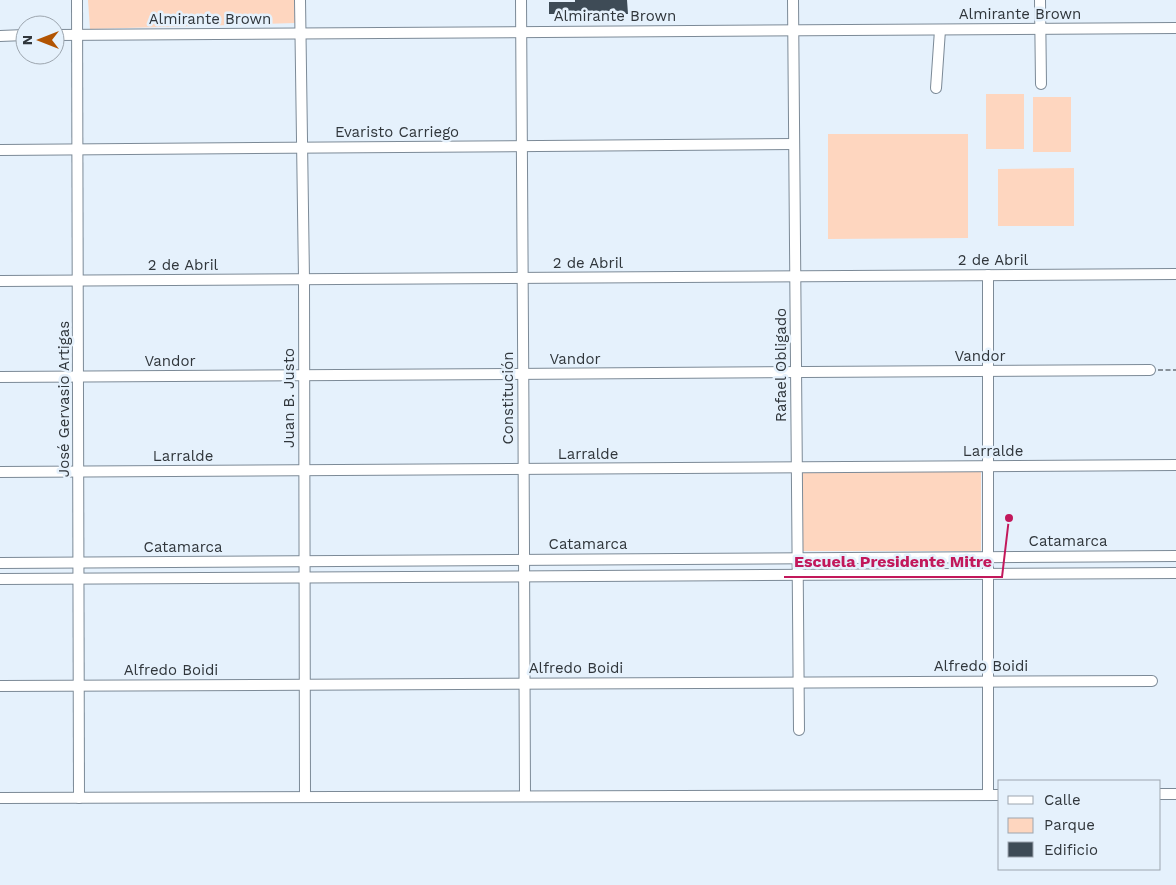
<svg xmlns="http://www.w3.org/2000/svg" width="1176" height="885" viewBox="0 0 1176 885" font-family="'Work Sans',sans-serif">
<rect width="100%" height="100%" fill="#e5f1fc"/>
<g fill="#fed6bf">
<polygon points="88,0 294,0 295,23 90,29"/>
<rect x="986" y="94" width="38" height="55"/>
<rect x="1033" y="97" width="38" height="55"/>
<polygon points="828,134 968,134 968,238 828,239"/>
<polygon points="1074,168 1074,226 998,226 998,169"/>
<polygon points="981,471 981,551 799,551 798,472"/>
</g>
<polygon fill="#3e4b56" points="575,0 627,0 628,14 549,14 549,2 575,2"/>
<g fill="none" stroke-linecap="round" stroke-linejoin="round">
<g stroke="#7c8a97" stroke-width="12">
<g id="minor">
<polyline points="77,0 79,798"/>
<polyline points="300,0 304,279 305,797"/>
<path d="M521 0C523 265 524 531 525 796"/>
<polyline points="793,0 799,730"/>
<polyline points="1040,0 1041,84"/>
<polyline points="55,35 1176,28"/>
<polyline points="0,36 25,35"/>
<polyline points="936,88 940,30"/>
<polyline points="0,150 794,144"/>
<polyline points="0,281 1176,274"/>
<polyline points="0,377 1150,370"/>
<polyline points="0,472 1176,465"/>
<polyline points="0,563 1176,556"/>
<polyline points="0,579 1176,573"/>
<polyline points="0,686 1152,681"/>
<polyline points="1160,794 1176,794"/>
<polyline points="988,795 988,275"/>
<polyline points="0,798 1000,795"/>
</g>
</g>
<polyline stroke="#879098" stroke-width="2" stroke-dasharray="5 2.5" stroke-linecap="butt" points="1158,370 1176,370"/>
<use href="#minor" stroke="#fff" stroke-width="10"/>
</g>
<g text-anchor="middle" stroke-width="5" stroke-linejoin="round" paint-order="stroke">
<g font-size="15" fill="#30363b" stroke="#e5f1fc">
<text x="1020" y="19">Almirante Brown</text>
<text x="615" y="21">Almirante Brown</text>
<text x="210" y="24">Almirante Brown</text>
<text x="397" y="137">Evaristo Carriego</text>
<text x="993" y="265">2 de Abril</text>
<text x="588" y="268">2 de Abril</text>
<text x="183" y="270">2 de Abril</text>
<text x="980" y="361">Vandor</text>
<text x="575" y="364">Vandor</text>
<text x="170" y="366">Vandor</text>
<text transform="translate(781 365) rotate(-90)" y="5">Rafael Obligado</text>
<text transform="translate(289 398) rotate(-90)" y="5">Juan B. Justo</text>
<text transform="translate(508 398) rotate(-90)" y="5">Constitución</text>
<text transform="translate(64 399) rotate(-90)" y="5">José Gervasio Artigas</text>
<text x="993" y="456">Larralde</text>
<text x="588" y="459">Larralde</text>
<text x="183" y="461">Larralde</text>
<text x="1068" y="546">Catamarca</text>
<text x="588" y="549">Catamarca</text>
<text x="183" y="552">Catamarca</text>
<text x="981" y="671">Alfredo Boidi</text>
<text x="576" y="673">Alfredo Boidi</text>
<text x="171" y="675">Alfredo Boidi</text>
</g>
</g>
<path fill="none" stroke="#c2185b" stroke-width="2" d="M1009 518L1002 577H784"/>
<circle fill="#c2185b" stroke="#e5f1fc" stroke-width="2" cx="1009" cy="518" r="5"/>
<g font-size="16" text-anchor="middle" font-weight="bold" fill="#c2185b" stroke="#e5f1fc" stroke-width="5" stroke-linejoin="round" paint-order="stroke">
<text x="893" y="567">Escuela Presidente Mitre</text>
</g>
<rect x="998" y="780" width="162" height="90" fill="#e5f1fc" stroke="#9da6af"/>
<rect x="1008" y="796" width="25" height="8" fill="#ffffff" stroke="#9da6af"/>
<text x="1044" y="805" font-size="15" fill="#30363b">Calle</text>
<rect x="1008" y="818" width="25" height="15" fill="#fed6bf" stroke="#9da6af"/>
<text x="1044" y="830" font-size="15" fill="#30363b">Parque</text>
<rect x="1008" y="842" width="25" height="15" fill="#3e4b56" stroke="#9da6af"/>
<text x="1044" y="855" font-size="15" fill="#30363b">Edificio</text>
<g transform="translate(40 40) rotate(270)"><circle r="24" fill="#e5f1fc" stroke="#9da6af"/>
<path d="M0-4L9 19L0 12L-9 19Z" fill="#b25402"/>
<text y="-8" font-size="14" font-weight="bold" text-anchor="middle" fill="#30363b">N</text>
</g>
</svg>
